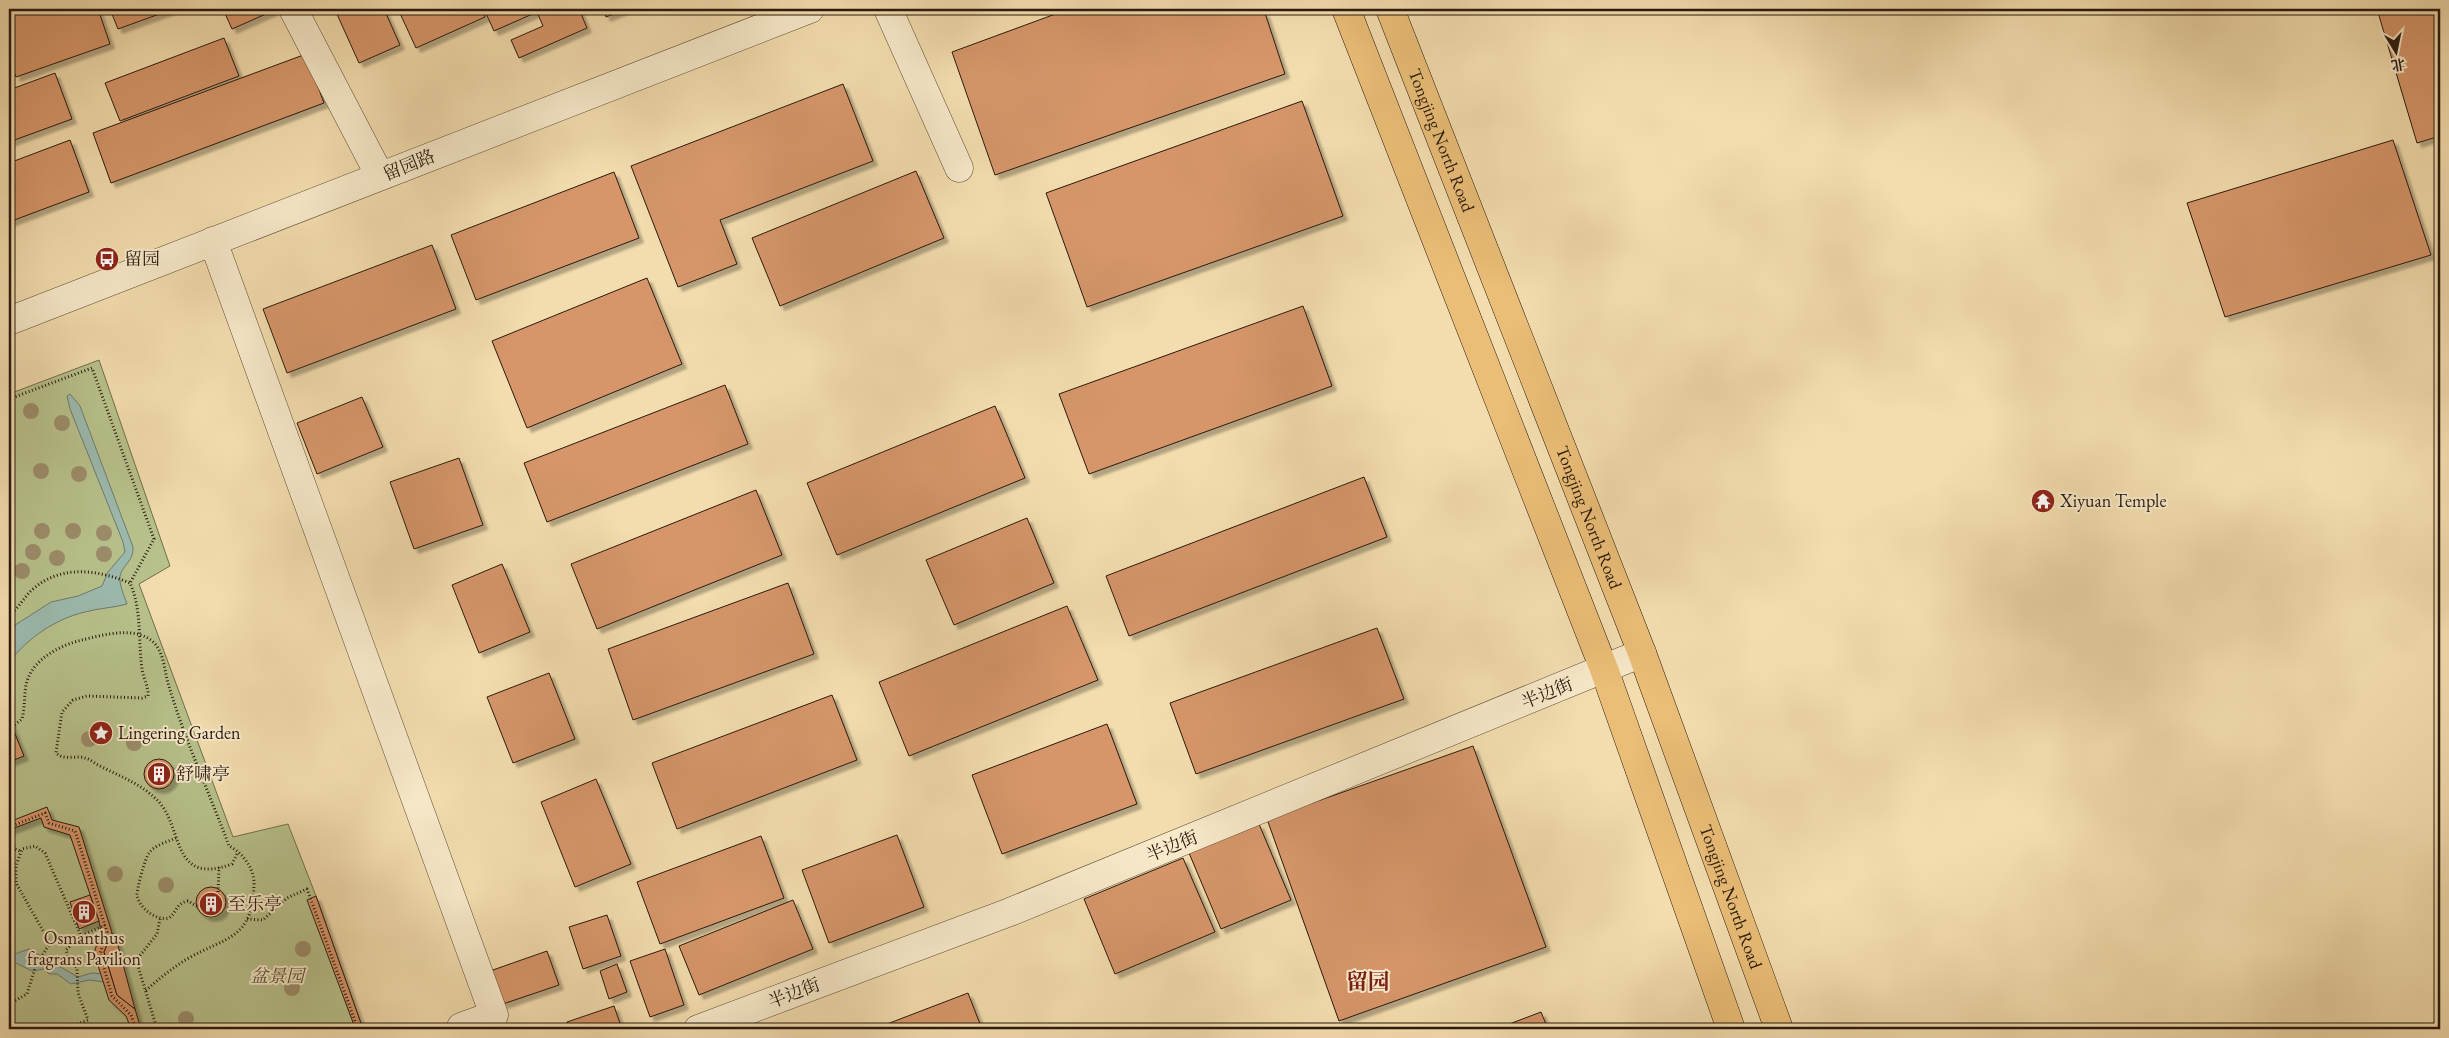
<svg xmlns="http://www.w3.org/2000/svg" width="2449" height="1038" viewBox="0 0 2449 1038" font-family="'EB Garamond','Noto Serif SC',serif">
<defs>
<filter id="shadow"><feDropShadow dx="4.5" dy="4.5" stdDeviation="1" flood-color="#0004"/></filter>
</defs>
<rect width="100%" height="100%" fill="#f3ddae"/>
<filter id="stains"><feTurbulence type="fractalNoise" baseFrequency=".004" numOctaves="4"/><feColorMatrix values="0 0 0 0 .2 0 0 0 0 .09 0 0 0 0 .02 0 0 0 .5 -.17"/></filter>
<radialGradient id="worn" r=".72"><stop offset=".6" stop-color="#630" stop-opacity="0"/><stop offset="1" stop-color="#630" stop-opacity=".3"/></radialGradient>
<polygon fill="#b8c28c" stroke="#706e4e" points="99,360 170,566 139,584 233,837 288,824 316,896 363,1029 9,1029 9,394"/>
<g fill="#9cbbaf" stroke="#6e7b6f">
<path d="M70 394 80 406 133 547C134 561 123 564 120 576 119 585 124 595 127 604 113 608 99 608 85 612 55 619 28 638 9 662V629L51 602 78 596 102 586 108 572 125 552 123 542 70 409 67 396Z"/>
<polygon points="29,949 78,977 92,973 103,974 104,982 89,980 71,984 57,974 49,974 44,969 32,971 16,963 9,965 9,956"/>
</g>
<g fill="#d6966b" stroke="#291a0f" filter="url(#shadow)">
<polygon points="22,9 98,9 110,44 16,77 9,58 9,14"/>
<polygon points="110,9 173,9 118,29"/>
<polygon points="223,9 274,9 275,10 232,29"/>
<polygon points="344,9 384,9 400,45 359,63 336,12"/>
<polygon points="398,9 482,9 485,17 416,48"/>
<polygon points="484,9 579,9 587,28 519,58 511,40 543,26 537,12 494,31"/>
<polygon points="603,9 626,9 606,17"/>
<polygon points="1069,9 1256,9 1265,13 1285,74 995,175 952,52"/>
<polygon points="2377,9 2440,9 2440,136 2417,143"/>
<polygon points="224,38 239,76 120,121 105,83"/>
<polygon points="306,54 324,103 111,183 93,133"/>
<polygon points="55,73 72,119 9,142 9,90"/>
<polygon points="843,84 873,161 720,220 737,264 678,287 631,166"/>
<polygon points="1302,101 1343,216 1087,307 1046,193"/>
<polygon points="70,140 89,192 9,222 9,163"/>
<polygon points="2393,140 2431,255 2225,317 2187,203"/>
<polygon points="916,171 944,238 780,306 752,238"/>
<polygon points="614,172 639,238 476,300 451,235"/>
<polygon points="432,245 456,309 287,373 263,309"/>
<polygon points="647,278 682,364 527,428 492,341"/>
<polygon points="1303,306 1332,386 1089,474 1059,394"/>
<polygon points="725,385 748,444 547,522 524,463"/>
<polygon points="362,397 383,447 317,474 297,423"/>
<polygon points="995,406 1025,478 837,555 807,483"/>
<polygon points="459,458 483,525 414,549 390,482"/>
<polygon points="1364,477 1387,537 1129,636 1106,576"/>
<polygon points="756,490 782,555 597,629 571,564"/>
<polygon points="1027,518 1054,583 954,625 926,560"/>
<polygon points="502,564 530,632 479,653 452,585"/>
<polygon points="788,583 814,654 633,720 608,649"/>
<polygon points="1067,606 1098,680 909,756 879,682"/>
<polygon points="1377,628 1404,699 1196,774 1170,703"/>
<polygon points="549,673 575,739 513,763 487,697"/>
<polygon points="832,695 857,760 677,829 652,763"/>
<polygon points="9,719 24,756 9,762"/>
<polygon points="1107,724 1137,804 1002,854 972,775"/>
<polygon points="1473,746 1546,947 1339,1021 1267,819"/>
<circle cx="159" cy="774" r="15"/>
<polygon points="596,779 631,864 575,887 541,802"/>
<polygon points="47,807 52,820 79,827 112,933 104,952 117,995 135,1009 141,1029 131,1029 126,1016 109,1000 94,953 101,932 99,921 70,835 44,827 41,818 9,830 9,822"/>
<polygon points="1259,824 1291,900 1221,929 1189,853"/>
<polygon points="897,835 924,907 829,943 802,870"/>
<polygon points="761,836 784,898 660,944 637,882"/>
<polygon points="1183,858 1215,932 1115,974 1084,899"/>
<circle cx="211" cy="902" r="15"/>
<polygon points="90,895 99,921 79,929 70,902"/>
<polygon points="316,896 363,1029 353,1029 354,1025 307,900"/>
<polygon points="793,900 813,949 699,995 679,946"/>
<polygon points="607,915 621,956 583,969 569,927"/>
<polygon points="112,933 116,938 135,1009 117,995 104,952"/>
<polygon points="665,949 684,1005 650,1017 630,961"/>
<polygon points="547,951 559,985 503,1004 490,971"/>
<polygon points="617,964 627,992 609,999 600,971"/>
<polygon points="968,993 982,1029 874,1029"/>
<polygon points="614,1006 622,1029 569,1029 567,1022"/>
<polygon points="1541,1012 1548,1029 1496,1029"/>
</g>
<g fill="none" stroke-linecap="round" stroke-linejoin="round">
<g stroke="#5c4b37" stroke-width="29">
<g id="minor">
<polyline points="293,9 380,176"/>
<polyline points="888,9 959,168"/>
<polyline points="213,241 494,1015 461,1027 462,1029"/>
<polyline points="9,321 810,9"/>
<polyline points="698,1029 1010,912 1642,653"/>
</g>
</g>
<g stroke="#291a0f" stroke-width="29">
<g id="major">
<polyline points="1346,9 1604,669 1731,1029"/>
<path id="s1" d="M1390 9 1642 653 1779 1029"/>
</g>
</g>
<g stroke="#291a0f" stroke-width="3" stroke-dasharray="1 2.5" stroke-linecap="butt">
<polyline points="9,399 92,368 154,539 130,583"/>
<path d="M9 615C19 608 24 597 33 589 62 564 98 570 130 583 142 610 138 640 142 669 143 678 149 687 148 696L142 698 87 696 73 700 62 712 56 753C64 761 76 755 85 758 90 759 94 763 98 765 119 776 140 783 157 800 184 826 170 887 232 864L238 852"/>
<path d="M12 727 22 719C25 708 24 696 26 685 31 660 60 645 82 640 102 635 134 626 152 641 164 651 164 669 168 683 184 738 209 792 229 846 242 852 254 868 254 883 253 940 227 936 187 959 172 968 158 980 145 991"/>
<polyline points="9,827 45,813 49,823 75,831 107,932 100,954 112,996 131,1015 136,1029"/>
<polyline points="9,833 15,849 20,851"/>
<path d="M176 838C167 842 155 845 149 853 145 858 137 888 137 895 139 908 156 921 169 918 177 912 176 903 188 901L198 907 208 903 218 893 219 867"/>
<polyline points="247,919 263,920 287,898 307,889 358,1029"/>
<polyline points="9,1004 27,994 36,965 50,943 16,883 16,866 22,849 35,846 45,853 81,936"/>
<polyline points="64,1029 88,1020 78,993 77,968 69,959 66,950 81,936 105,925"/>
<polyline points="157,1029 138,966 138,958 157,934 160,919"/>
</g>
<use href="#minor" stroke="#f7e9ca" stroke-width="28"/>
<use href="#major" stroke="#eabe77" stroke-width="28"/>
</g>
<g fill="#9c8d6b">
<circle cx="31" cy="411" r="8"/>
<circle cx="62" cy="423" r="8"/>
<circle cx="41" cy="471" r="8"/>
<circle cx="79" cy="474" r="8"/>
<circle cx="42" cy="531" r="8"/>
<circle cx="73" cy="531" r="8"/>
<circle cx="104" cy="533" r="8"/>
<circle cx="33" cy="552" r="8"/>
<circle cx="104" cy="554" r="8"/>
<circle cx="57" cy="558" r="8"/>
<circle cx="22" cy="571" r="8"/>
<circle cx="89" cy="739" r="8"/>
<circle cx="134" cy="743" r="8"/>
<circle cx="115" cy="874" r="8"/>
<circle cx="166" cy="885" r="8"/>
<circle cx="303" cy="949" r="8"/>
<circle cx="292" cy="988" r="8"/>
<circle cx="186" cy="1019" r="8"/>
</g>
<defs>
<g id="bus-disc" transform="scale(1.25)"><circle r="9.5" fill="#8f2418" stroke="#f7e9ca"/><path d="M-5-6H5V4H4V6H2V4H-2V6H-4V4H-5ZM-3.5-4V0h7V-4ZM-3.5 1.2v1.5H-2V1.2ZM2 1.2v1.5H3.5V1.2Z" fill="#fff"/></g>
<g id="temple-disc" transform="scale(1.25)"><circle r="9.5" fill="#8f2418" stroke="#f7e9ca"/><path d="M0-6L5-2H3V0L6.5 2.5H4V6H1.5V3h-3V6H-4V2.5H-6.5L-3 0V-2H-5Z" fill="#fff"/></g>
<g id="sight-disc" transform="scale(1.25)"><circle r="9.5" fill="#8f2418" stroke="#f7e9ca"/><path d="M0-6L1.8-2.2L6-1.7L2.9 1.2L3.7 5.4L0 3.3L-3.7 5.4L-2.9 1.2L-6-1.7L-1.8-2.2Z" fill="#fff"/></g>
<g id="building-disc" transform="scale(1.25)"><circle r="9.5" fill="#8f2418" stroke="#f7e9ca"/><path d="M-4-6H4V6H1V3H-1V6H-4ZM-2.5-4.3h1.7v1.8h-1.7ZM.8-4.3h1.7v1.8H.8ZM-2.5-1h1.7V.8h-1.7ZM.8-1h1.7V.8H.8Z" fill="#fff"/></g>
</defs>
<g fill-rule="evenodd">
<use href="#bus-disc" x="107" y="259"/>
<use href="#temple-disc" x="2043" y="501"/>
<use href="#sight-disc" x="101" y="733"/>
<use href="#building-disc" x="159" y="774"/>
<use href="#building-disc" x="211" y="904"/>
<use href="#building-disc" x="84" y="912"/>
</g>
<g text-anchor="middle" stroke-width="4" stroke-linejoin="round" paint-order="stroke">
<g font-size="18" fill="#291a0f" stroke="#f7e9ca">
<text dy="6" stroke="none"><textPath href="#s1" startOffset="141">Tongjing North Road</textPath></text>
<text transform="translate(409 165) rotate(-22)" y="6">留园路</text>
<text dy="6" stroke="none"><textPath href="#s1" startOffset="546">Tongjing North Road</textPath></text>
<text transform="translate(1547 693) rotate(-22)" y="6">半边街</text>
<text transform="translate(1172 846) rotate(-22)" y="6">半边街</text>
<text dy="6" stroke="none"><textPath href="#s1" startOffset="951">Tongjing North Road</textPath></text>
<text transform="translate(794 993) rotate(-21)" y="6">半边街</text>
</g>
<g font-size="18" fill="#291a0f" stroke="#f7e9ca" text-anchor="start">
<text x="124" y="265">留园</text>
<text x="2060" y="507">Xiyuan Temple</text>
<text x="118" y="739">Lingering Garden</text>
<text x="176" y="780">舒啸亭</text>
<text x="228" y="910">至乐亭</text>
<text x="84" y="944" text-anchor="middle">Osmanthus<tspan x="84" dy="21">fragrans Pavilion</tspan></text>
</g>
<g font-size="18" font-style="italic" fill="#544c34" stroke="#f7e9ca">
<text x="277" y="982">盆景园</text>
</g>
<g font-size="22" font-weight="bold" fill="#7a1f14" stroke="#f7e9ca">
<text x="1368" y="989">留园</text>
</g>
</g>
<rect width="2449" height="1038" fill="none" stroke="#f3ddae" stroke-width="30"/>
<rect x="10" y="10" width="2429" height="1018" fill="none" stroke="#291a0f" stroke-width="2.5"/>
<rect x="15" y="15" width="2419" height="1008" fill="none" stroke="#291a0f"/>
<g transform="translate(2396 52) rotate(170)" stroke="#f7e9ca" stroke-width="4" paint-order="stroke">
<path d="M0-4L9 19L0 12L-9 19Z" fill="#291a0f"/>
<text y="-8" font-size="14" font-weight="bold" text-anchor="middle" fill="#291a0f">北</text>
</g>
<rect width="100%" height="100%" filter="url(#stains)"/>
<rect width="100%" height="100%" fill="url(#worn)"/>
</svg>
